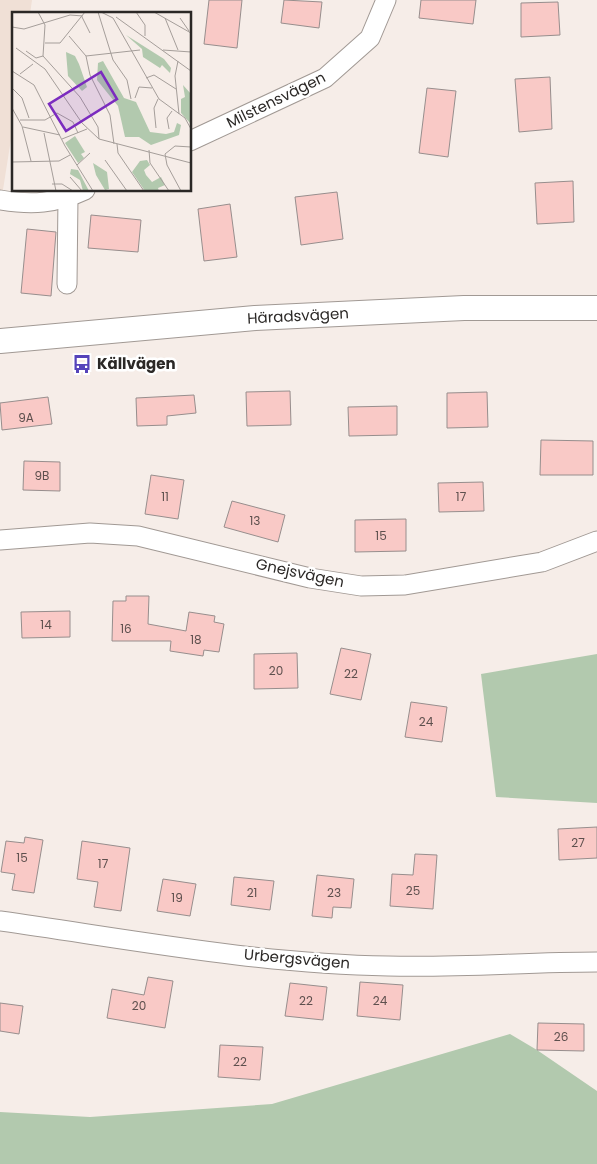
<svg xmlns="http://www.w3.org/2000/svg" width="597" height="1164" viewBox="0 0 597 1164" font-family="Poppins,sans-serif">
<rect width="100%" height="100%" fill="#f6ede8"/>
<polygon fill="#f0e0d6" points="0,0 32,0 30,14 14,14 14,120 2,196 0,196"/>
<g fill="#b2c9ae">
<polygon points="597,654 597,803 496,797 481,674"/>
<polygon points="510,1034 537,1050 597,1091 597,1164 0,1164 0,1112 90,1117 272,1104"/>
</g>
<g fill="#f9c9c6" stroke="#978e8d">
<polygon points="209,0 242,0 237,48 204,44"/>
<polygon points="284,0 322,2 319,28 281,23"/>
<polygon points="421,0 476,0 473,24 419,18"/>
<polygon points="558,2 560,35 521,37 521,3"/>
<polygon points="550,77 552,129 519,132 515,79"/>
<polygon points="427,88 456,91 448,157 419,153"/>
<polygon points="573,181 574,222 537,224 535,183"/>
<polygon points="337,192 343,239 301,245 295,197"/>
<polygon points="230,204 237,257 204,261 198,209"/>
<polygon points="91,215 141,220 138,252 88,248"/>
<polygon points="27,229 56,232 51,296 21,293"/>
<polygon points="290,391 291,425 247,426 246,392"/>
<polygon points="487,392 488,427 447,428 447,393"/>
<polygon points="194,395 196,413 167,416 167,425 137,426 136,398"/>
<polygon points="48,397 52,424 2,430 0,403"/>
<polygon points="397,406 397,435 349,436 348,407"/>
<polygon points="541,440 593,441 593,475 540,475"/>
<polygon points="24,461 60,462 60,491 23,490"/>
<polygon points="151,475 184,480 178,519 145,514"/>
<polygon points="483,482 484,511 439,512 438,483"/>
<polygon points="232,501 285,515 278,542 224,527"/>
<polygon points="406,519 406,551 355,552 355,520"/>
<polygon points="126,596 149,596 148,624 186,631 189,612 215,616 214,622 224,624 219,652 204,650 203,656 170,651 171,641 112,641 113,601 126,601"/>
<polygon points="70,611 70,637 22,638 21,612"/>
<polygon points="341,648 371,654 361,700 330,694"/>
<polygon points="297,653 298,688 254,689 254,654"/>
<polygon points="411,702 447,707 442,742 405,737"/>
<polygon points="597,827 597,858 559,860 558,829"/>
<polygon points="25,837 43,840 34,893 12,890 15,874 1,872 6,841 24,843"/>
<polygon points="82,841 130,848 121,911 94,907 98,882 77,879"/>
<polygon points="415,854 437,855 433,909 390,906 392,874 413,875"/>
<polygon points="317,875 354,879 351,908 333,907 332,918 312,916"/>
<polygon points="234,877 274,881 270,910 231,905"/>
<polygon points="163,879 196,884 190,916 157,911"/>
<polygon points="148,977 173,981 165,1028 107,1018 112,989 144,995"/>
<polygon points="360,982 403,985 400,1020 357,1016"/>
<polygon points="290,983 327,987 323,1020 285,1016"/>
<polygon points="0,1003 23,1006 19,1034 0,1031"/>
<polygon points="538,1023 584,1024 584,1051 537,1050"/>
<polygon points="220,1045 263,1047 260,1080 218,1077"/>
</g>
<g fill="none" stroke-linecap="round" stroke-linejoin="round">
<g stroke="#a19994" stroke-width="21">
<g id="minor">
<polyline points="190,141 325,78 370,38 386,0"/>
<path d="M0 200C32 205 55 204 85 190"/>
<polyline points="67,284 68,197"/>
<polyline points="0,540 90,533 138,536 310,578 361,586 405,585 542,562 597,541"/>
<path d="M0 921C128 939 258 964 388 966 458 968 527 962 597 962"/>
</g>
</g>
<g stroke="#a19994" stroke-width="26">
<polyline id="tertiary" points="0,341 255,318 464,308 597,308"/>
</g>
<use href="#minor" stroke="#fff" stroke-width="19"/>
<use href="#tertiary" stroke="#fff" stroke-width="24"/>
</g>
<defs>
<g id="bus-bare" transform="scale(1.5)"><path d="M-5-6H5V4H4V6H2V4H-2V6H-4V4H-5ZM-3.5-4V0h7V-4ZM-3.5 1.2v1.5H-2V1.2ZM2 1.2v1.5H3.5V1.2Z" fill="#5543ba" stroke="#fff" stroke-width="2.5" paint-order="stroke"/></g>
</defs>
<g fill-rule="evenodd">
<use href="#bus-bare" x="82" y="364"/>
</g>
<g text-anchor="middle" stroke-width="5" stroke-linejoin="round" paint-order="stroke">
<g font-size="12" fill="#5e504e">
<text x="26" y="422">9A</text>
<text x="42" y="480">9B</text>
<text x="165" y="501">11</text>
<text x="461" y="501">17</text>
<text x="255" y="525">13</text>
<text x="381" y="540">15</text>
<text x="46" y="629">14</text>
<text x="126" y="633">16</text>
<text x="196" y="644">18</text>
<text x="276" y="675">20</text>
<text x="351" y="678">22</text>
<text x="426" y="726">24</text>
<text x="578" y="847">27</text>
<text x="22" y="862">15</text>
<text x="103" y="868">17</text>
<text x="413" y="895">25</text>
<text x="252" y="897">21</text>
<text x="334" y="897">23</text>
<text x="177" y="902">19</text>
<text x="306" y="1005">22</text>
<text x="380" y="1005">24</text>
<text x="139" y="1010">20</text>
<text x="561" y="1041">26</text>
<text x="240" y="1066">22</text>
</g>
<g font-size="15" fill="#2b2826" stroke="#fff">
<text transform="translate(276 100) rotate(-26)" y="5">Milstensvägen</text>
<text transform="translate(298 316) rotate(-3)" y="5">Häradsvägen</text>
<text transform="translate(300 573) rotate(12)" y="5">Gnejsvägen</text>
<text transform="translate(297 959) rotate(5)" y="5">Urbergsvägen</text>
</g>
<g font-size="15" font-weight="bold" fill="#2b2826" stroke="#fff" text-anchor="start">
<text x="97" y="369">Källvägen</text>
</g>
</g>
<g transform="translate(12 12)">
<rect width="179" height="179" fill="#f6ede8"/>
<path d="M114 23 152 47 159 56 158 61 150 53 148 56 131 45 130 37ZM54 40 63 44 67 52 75 75 70 79 56 64ZM91 49 112 86 124 90 138 120 154 122 162 120 165 111 169 113 167 123 139 133 127 125H113L106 94 85 68 86 51ZM171 73 179 82 178 111 169 101V87L173 85ZM63 124 73 140 69 142 72 146 66 151 53 131ZM135 148 138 153 132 158 134 163 140 170 149 165 153 173 146 176 147 179H133L120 160 128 149ZM81 151 95 160 97 177 93 178 84 163ZM59 157 66 158 77 179H71L68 168 58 162Z" fill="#b2c9ae"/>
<path fill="none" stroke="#a59e9a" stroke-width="1" d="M26 0 33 13 31 44M86 0 101 48 115 68 119 87M89 0 101 6 147 87 173 106 179 117M124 0 133 13V24M142 0 179 21M70 5 78 21M104 5 179 59M153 6 166 38M168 6 177 19M0 15 12 17 58 3 71 4M57 24 74 44 78 63 98 103 102 132M33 31H48L73 0M4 36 33 57 70 111 87 127 179 151M151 38 179 40M14 39 24 46 31 44M31 44 68 85 86 115 87 127M74 44 128 38M166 49 163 64 167 102M0 59 22 73 53 134 81 179M8 62 21 52M134 66 142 63 164 77M0 76 10 86 17 106M123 86 127 75 140 76M0 96 10 114 19 149M8 108H33L45 101 61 110 66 121M11 115 48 123M144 116 142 96 146 87M157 117 155 106 160 99M32 121 44 179M50 127 75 117M105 132 106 141 132 179M137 138 138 151 157 179M93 148 115 179M0 150 47 149 58 143M65 153 78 141M58 165 70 179M40 172H50L61 179M169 179 155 153 153 142 163 134 179 135"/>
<path fill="#7b2cbf" fill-opacity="0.15" stroke="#7b2cbf" stroke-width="2.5" d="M89 60 105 87 54 119 37 92Z"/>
<rect width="179" height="179" fill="none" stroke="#2b2826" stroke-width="2.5"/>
</g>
</svg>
